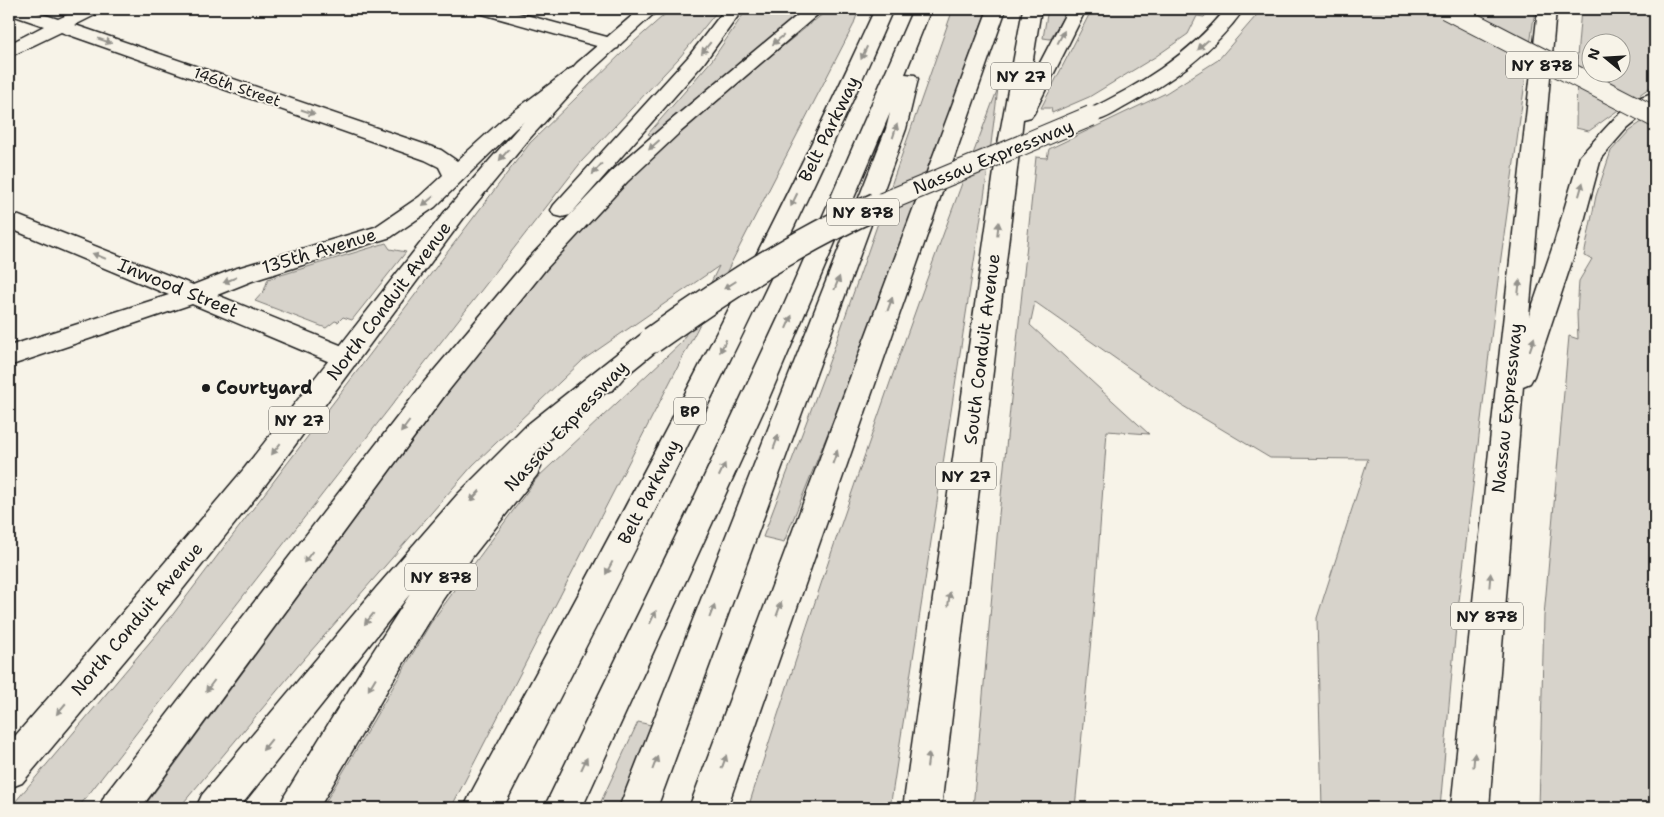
<svg xmlns="http://www.w3.org/2000/svg" width="1664" height="817" viewBox="0 0 1664 817" font-family="'Shantell Sans',sans-serif">
<rect width="100%" height="100%" fill="#f7f3e8"/>
<filter id="ink" filterUnits="userSpaceOnUse"><feTurbulence type="fractalNoise" baseFrequency=".02" numOctaves="2"/><feDisplacementMap in="SourceGraphic" scale="10" xChannelSelector="R" yChannelSelector="G"/><feConvolveMatrix kernelMatrix="1 2 1 2 8 2 1 2 1" color-interpolation-filters="sRGB"/></filter>
<g filter="url(#ink)">
<g fill="#d7d3cb" stroke="#7a7874" fill-rule="evenodd">
<polygon points="671,9 719,9 680,57 582,161 78,808 10,808 171,617 530,143 627,48"/>
<polygon points="747,9 806,9 657,134 652,136 648,134 712,60"/>
<polygon points="829,9 859,9 853,26 451,808 322,808 430,624 537,478 682,342 719,266 583,360 473,465 297,667 179,808 143,808 450,390 557,248 641,160"/>
<polygon points="953,9 987,9 869,331 784,542 763,537 832,354"/>
<polygon points="1048,9 1068,9 1050,39 1043,38"/>
<polygon points="1092,9 1212,9 1204,17 1197,16 1188,34 1155,57 1089,97 1052,113 1051,108 1041,108"/>
<polygon points="1262,9 1535,9 1499,272 1456,626 1440,808 1322,808 1317,618 1368,459 1270,458 1183,406 1035,302 1030,325 1149,434 1107,431 1095,597 1075,808 973,808 999,515 1036,157 1047,158 1049,149 1166,93 1218,60"/>
<path d="M1581 9H1655V86L1649 88 1589 131 1576 128 1577 57ZM1592 42H1622V72H1592Z"/>
<path d="M998 88 986 184 890 808H748C825 566 907 325 998 88Z"/>
<polygon points="1655,113 1655,808 1539,808 1544,616 1569,336 1578,339 1577,314 1579,281 1592,259 1584,256 1596,196 1611,151 1630,130"/>
<polygon points="386,243 390,249 406,252 352,320 343,317 338,322 335,321 326,328 255,301 264,291 268,279"/>
<polygon points="638,722 651,725 620,808 598,808"/>
</g>
<g fill="none" stroke-linecap="round" stroke-linejoin="round">
<g stroke="#1c1c1c" stroke-width="3">
<g id="minor">
<polygon points="9,9 27,9 58,19 80,9 102,9 99,13 75,25 441,150 457,161 502,120 570,69 577,67 584,69 587,73 516,128 435,207 391,237 252,281 217,295 355,351 359,358 355,365 346,368 337,365 192,304 9,366 9,346 169,295 9,228 9,212 193,285 234,269 375,227 419,197 443,175 439,167 425,160 61,32 9,57 9,44 44,26 9,14"/>
<polygon points="476,9 504,9 618,40 620,44 618,48 611,50 479,13"/>
</g>
</g>
<g stroke="#1c1c1c" stroke-width="3">
<g id="major">
<polygon points="640,9 659,9 591,71 530,138 463,219 263,488 147,634 22,783 9,788 9,743 123,612 243,470 447,209 516,130 577,63"/>
<polygon points="1023,9 1041,9 1029,84 1068,9 1086,9 1034,113 1031,117 1023,119 941,808 903,808 998,144"/>
</g>
</g>
<g stroke="#1c1c1c" stroke-width="3">
<g id="highway">
<polygon points="725,9 743,9 703,64 570,215 562,217 554,215 551,210 554,205 689,56"/>
<polygon points="805,9 824,9 678,134 627,182 545,270 445,395 141,808 99,808 105,795 425,381 529,258 611,172 664,126"/>
<path d="M875 9H893C775 281 638 545 503 808H464L470 795C610 536 752 277 875 9Z"/>
<polygon points="913,9 931,9 905,74 915,75 918,79 906,129 657,808 619,808 886,129 890,113 763,412 582,808 544,808 688,511 781,312"/>
<polygon points="988,9 1006,9 727,808 689,808"/>
<path d="M1226 9H1244C1213 53 1169 83 1123 108 1111 115 1098 124 1084 120L1081 116 1084 112C1138 86 1188 56 1226 9Z"/>
<polygon points="1538,9 1556,9 1529,316 1554,243 1580,156 1613,120 1641,97 1655,92 1655,105 1627,128 1601,158 1578,243 1534,376 1530,383 1523,386 1489,808 1451,808 1496,386"/>
<polygon points="652,331 661,333 665,340 661,347 624,377 613,390 606,392 547,441 532,457 537,459 541,467 537,475 473,556 443,599 389,687 319,808 279,808 285,795 365,664 410,594 239,808 196,808 202,795 376,588 457,495 527,425 643,333"/>
</g>
</g>
<use href="#minor" fill="#f7f3e8" fill-rule="evenodd"/>
<use href="#major" fill="#f7f3e8" fill-rule="evenodd"/>
<use href="#highway" fill="#f7f3e8" fill-rule="evenodd"/>
<g stroke="#1c1c1c" stroke-width="22" stroke-linecap="butt">
<polyline id="minor-bridge" points="1446,9 1655,117"/>
</g>
<g stroke="#1c1c1c" stroke-width="22" stroke-linecap="butt">
<polyline id="highway-bridge-far1" points="873,207 1091,116"/>
</g>
<g stroke="#1c1c1c" stroke-width="29" stroke-linecap="butt">
<path id="highway-bridge" d="M652 340C723 289 796 242 876 206"/>
</g>
<use href="#minor-bridge" stroke="#f7f3e8" stroke-width="20"/>
<use href="#highway-bridge-far1" stroke="#f7f3e8" stroke-width="20"/>
<use href="#highway-bridge" stroke="#f7f3e8" stroke-width="26"/>
</g>
<defs><path id="oneway-solid" d="M-6-.8H1V-3.2L6.5 0L1 3.2V.8H-6Z" transform="scale(1.25)"/></defs>
<g fill="#94928c">
<use href="#oneway-solid" transform="translate(1061 37) rotate(-62)"/>
<use href="#oneway-solid" transform="translate(778 40) rotate(140)"/>
<use href="#oneway-solid" transform="translate(105 41) rotate(19)"/>
<use href="#oneway-solid" transform="translate(1203 45) rotate(137)"/>
<use href="#oneway-solid" transform="translate(706 48) rotate(129)"/>
<use href="#oneway-solid" transform="translate(864 53) rotate(115)"/>
<use href="#oneway-solid" transform="translate(308 112) rotate(19)"/>
<use href="#oneway-solid" transform="translate(895 131) rotate(-72)"/>
<use href="#oneway-solid" transform="translate(654 145) rotate(138)"/>
<use href="#oneway-solid" transform="translate(504 155) rotate(131)"/>
<use href="#oneway-solid" transform="translate(597 169) rotate(131)"/>
<use href="#oneway-solid" transform="translate(1581 189) rotate(-74)"/>
<use href="#oneway-solid" transform="translate(794 200) rotate(116)"/>
<use href="#oneway-solid" transform="translate(428 201) rotate(141)"/>
<use href="#oneway-solid" transform="translate(998 229) rotate(-83)"/>
<use href="#oneway-solid" transform="translate(99 256) rotate(-158)"/>
<use href="#oneway-solid" transform="translate(230 280) rotate(158)"/>
<use href="#oneway-solid" transform="translate(837 283) rotate(-69)"/>
<use href="#oneway-solid" transform="translate(730 285) rotate(148)"/>
<use href="#oneway-solid" transform="translate(1519 287) rotate(-84)"/>
<use href="#oneway-solid" transform="translate(890 304) rotate(-70)"/>
<use href="#oneway-solid" transform="translate(789 322) rotate(-66)"/>
<use href="#oneway-solid" transform="translate(1532 344) rotate(-71)"/>
<use href="#oneway-solid" transform="translate(723 346) rotate(117)"/>
<use href="#oneway-solid" transform="translate(405 427) rotate(127)"/>
<use href="#oneway-solid" transform="translate(776 442) rotate(-70)"/>
<use href="#oneway-solid" transform="translate(276 449) rotate(128)"/>
<use href="#oneway-solid" transform="translate(835 457) rotate(-70)"/>
<use href="#oneway-solid" transform="translate(722 470) rotate(-65)"/>
<use href="#oneway-solid" transform="translate(475 496) rotate(133)"/>
<use href="#oneway-solid" transform="translate(308 557) rotate(127)"/>
<use href="#oneway-solid" transform="translate(609 568) rotate(118)"/>
<use href="#oneway-solid" transform="translate(1490 580) rotate(-85)"/>
<use href="#oneway-solid" transform="translate(949 599) rotate(-83)"/>
<use href="#oneway-solid" transform="translate(779 609) rotate(-70)"/>
<use href="#oneway-solid" transform="translate(712 611) rotate(-69)"/>
<use href="#oneway-solid" transform="translate(653 617) rotate(-65)"/>
<use href="#oneway-solid" transform="translate(369 619) rotate(129)"/>
<use href="#oneway-solid" transform="translate(372 684) rotate(121)"/>
<use href="#oneway-solid" transform="translate(210 686) rotate(127)"/>
<use href="#oneway-solid" transform="translate(61 709) rotate(130)"/>
<use href="#oneway-solid" transform="translate(267 745) rotate(129)"/>
<use href="#oneway-solid" transform="translate(928 760) rotate(-83)"/>
<use href="#oneway-solid" transform="translate(1474 760) rotate(-85)"/>
<use href="#oneway-solid" transform="translate(724 762) rotate(-70)"/>
<use href="#oneway-solid" transform="translate(655 763) rotate(-69)"/>
<use href="#oneway-solid" transform="translate(584 764) rotate(-65)"/>
</g>
</g>
<circle fill="#1c1c1c" stroke="#f7f3e8" stroke-width="2" cx="206" cy="388" r="5"/>
<g text-anchor="middle" stroke-width="4" stroke-linejoin="round" paint-order="stroke">
<g font-size="15" fill="#1c1c1c" stroke="#f7f3e8">
<text transform="translate(237 87) rotate(19)" y="5">146th Street</text>
</g>
<g fill="#f7f3e8" stroke="#5e5c59" stroke-width="1">
<rect x="1506" y="51.5" width="72" height="27" rx="4"/>
<rect x="991" y="62.5" width="60" height="27" rx="4"/>
<rect x="827" y="198.5" width="72" height="27" rx="4"/>
<rect x="674" y="397.5" width="32" height="27" rx="4"/>
<rect x="269" y="406.5" width="60" height="27" rx="4"/>
<rect x="936" y="462.5" width="60" height="27" rx="4"/>
<rect x="405" y="563.5" width="72" height="27" rx="4"/>
<rect x="1451" y="602.5" width="72" height="27" rx="4"/>
</g>
<g font-size="16" font-weight="bold" fill="#1c1c1c">
<text x="1542" y="71">NY 878</text>
<text x="1021" y="82">NY 27</text>
<text x="863" y="218">NY 878</text>
<text x="690" y="417">BP</text>
<text x="299" y="426">NY 27</text>
<text x="966" y="482">NY 27</text>
<text x="441" y="583">NY 878</text>
<text x="1487" y="622">NY 878</text>
</g>
<g font-size="18" fill="#1c1c1c" stroke="#f7f3e8">
<text transform="translate(829 129) rotate(-64)" y="6">Belt Parkway</text>
<text transform="translate(993 157) rotate(-22)" y="6">Nassau Expressway</text>
<text transform="translate(319 251) rotate(-17)" y="6">135th Avenue</text>
<text transform="translate(178 288) rotate(22)" y="6">Inwood Street</text>
<text transform="translate(389 301) rotate(-53)" y="6">North Conduit Avenue</text>
<text transform="translate(982 349) rotate(-83)" y="6">South Conduit Avenue</text>
<text transform="translate(1507 408) rotate(-84)" y="6">Nassau Expressway</text>
<text transform="translate(566 426) rotate(-47)" y="6">Nassau Expressway</text>
<text transform="translate(649 492) rotate(-63)" y="6">Belt Parkway</text>
<text transform="translate(137 619) rotate(-50)" y="6">North Conduit Avenue</text>
</g>
<g font-size="18" font-weight="bold" fill="#1c1c1c" stroke="#f7f3e8" text-anchor="start">
<text x="216" y="394">Courtyard</text>
</g>
</g>
<rect width="1664" height="817" fill="none" stroke="#f7f3e8" stroke-width="30"/>
<rect x="15" y="15" width="1634" height="787" fill="none" stroke="#1c1c1c" stroke-width="2" filter="url(#ink)"/>
<g transform="translate(1606 58) rotate(288)"><circle r="24" fill="#f7f3e8" stroke="#9f9d96"/>
<path d="M0-4L9 19L0 12L-9 19Z" fill="#1c1c1c"/>
<text y="-8" font-size="14" font-weight="bold" text-anchor="middle" fill="#1c1c1c">N</text>
</g>
</svg>
